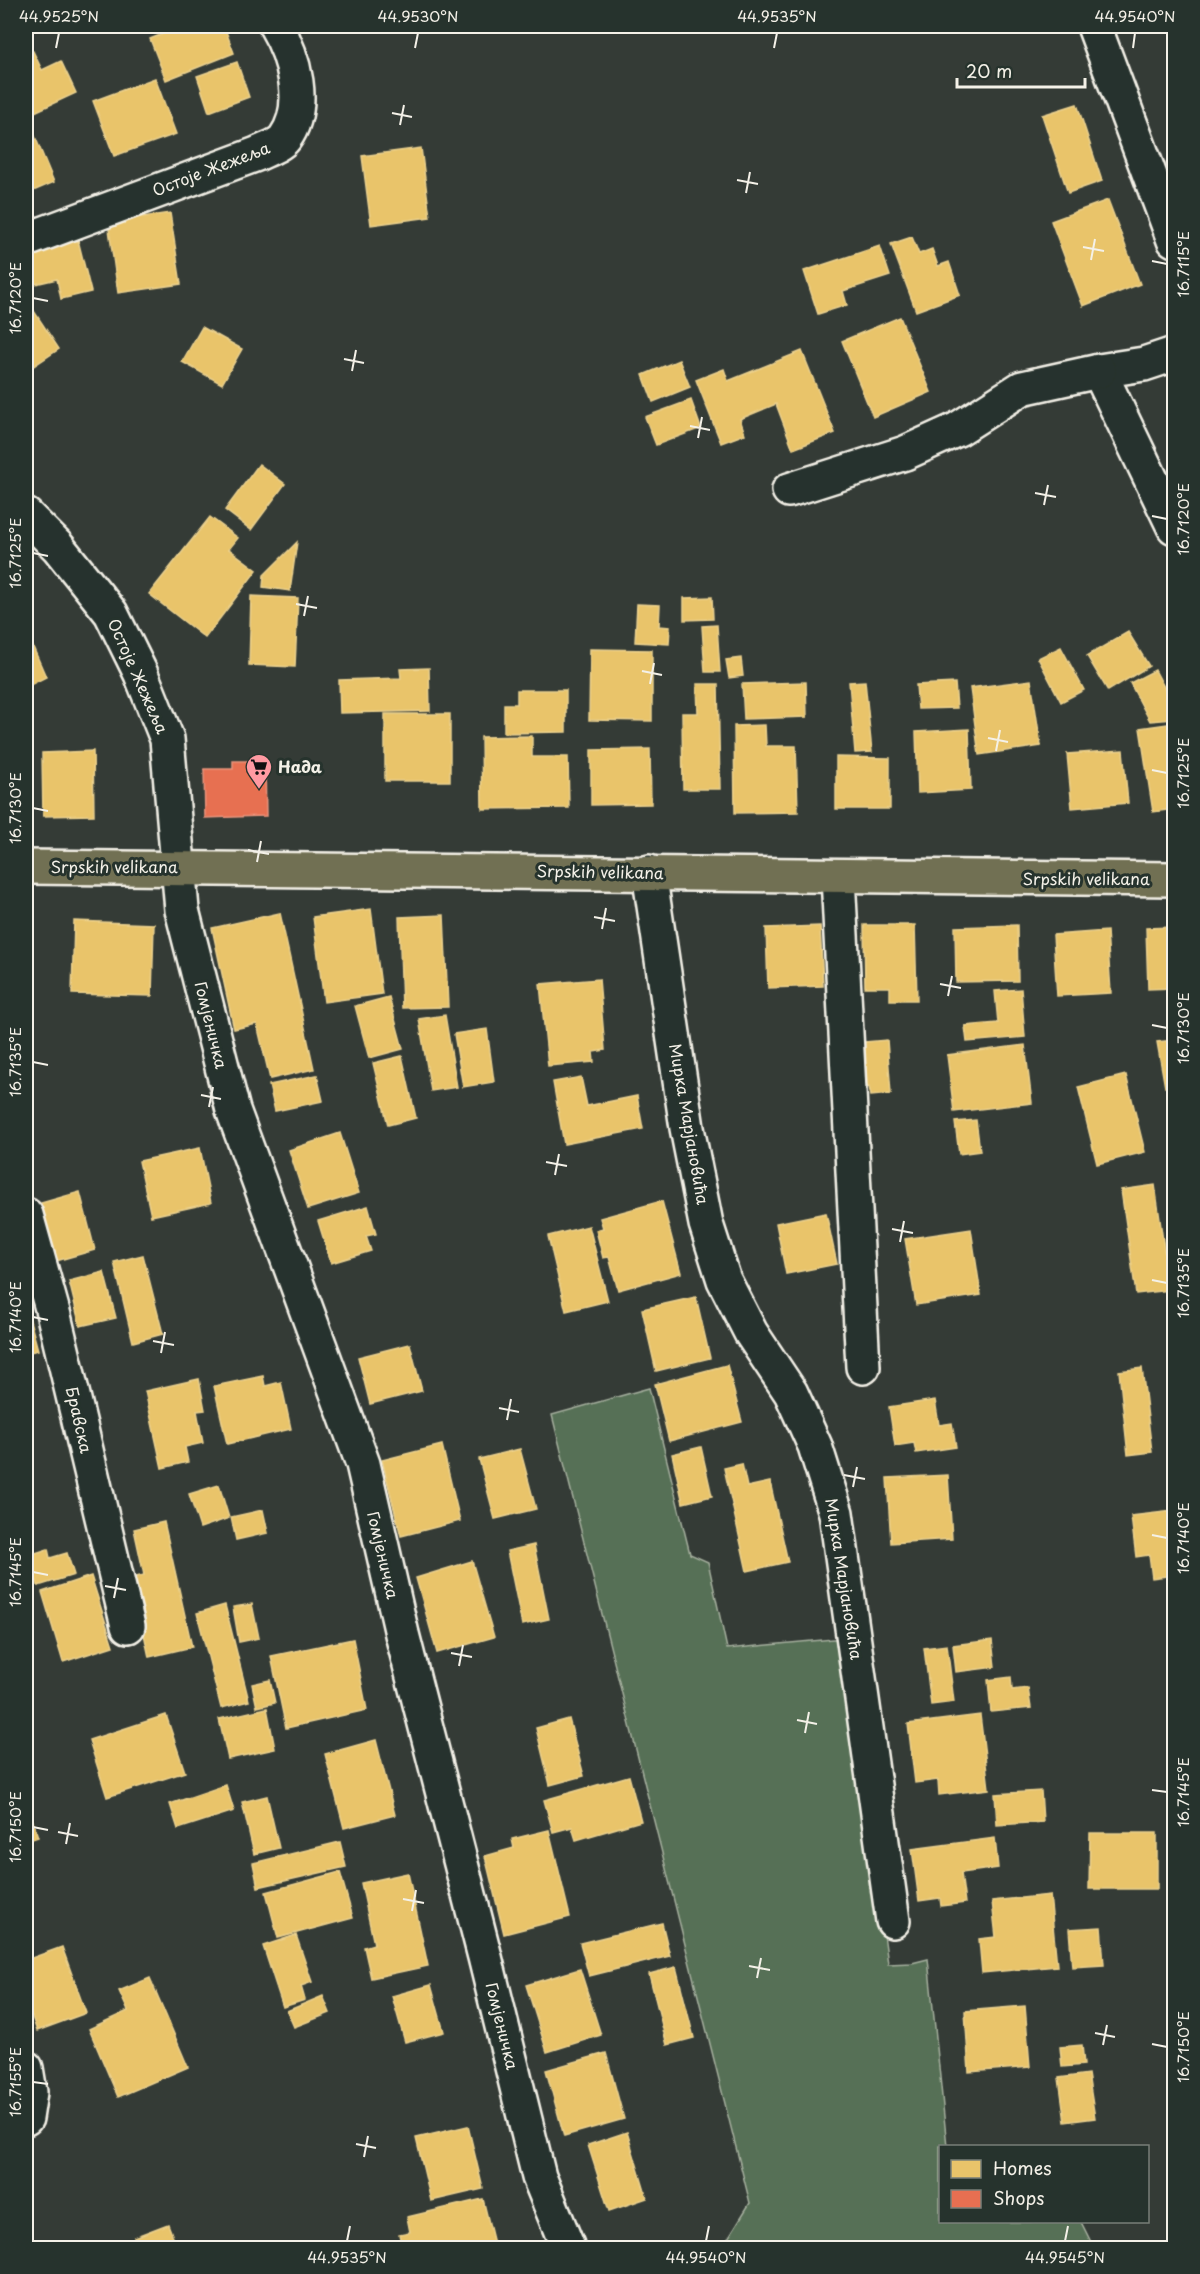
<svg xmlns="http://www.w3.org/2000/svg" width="1200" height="2274" viewBox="0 0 1200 2274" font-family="'Playpen Sans',sans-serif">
<rect width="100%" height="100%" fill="#343b36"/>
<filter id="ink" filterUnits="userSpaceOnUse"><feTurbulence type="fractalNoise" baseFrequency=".0167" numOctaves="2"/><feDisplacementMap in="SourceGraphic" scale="12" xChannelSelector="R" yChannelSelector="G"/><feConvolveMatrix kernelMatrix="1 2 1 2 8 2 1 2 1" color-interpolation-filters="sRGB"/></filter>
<g filter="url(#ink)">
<polygon fill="#577056" stroke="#a6b09f" stroke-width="1.5" points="649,1388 690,1554 708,1562 727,1649 844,1638 888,1964 912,1963 928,1959 947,2146 940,2146 940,2222 1081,2222 1094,2248 722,2248 750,2203 552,1415"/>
<g fill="#e9c46a" stroke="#ecd290" stroke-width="1.5">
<polygon points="183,26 224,26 234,53 166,80 150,39"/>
<polygon points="1102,26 1174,26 1174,27 1102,28"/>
<polygon points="33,51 42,70 61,61 76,93 26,116 26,55"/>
<polygon points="237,62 249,97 209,112 197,76"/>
<polygon points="155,78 176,134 114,156 93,101"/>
<polygon points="1077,104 1102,181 1068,193 1042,115"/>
<polygon points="29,122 54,182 26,194 26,123"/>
<polygon points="421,148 430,217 371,225 362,156"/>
<polygon points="1108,200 1140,284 1083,306 1051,221"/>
<polygon points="170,213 181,284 118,293 108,222"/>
<polygon points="912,237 919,254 932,249 938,266 949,262 960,295 916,311 891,244"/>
<polygon points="78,240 91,292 61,299 57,279 35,284 27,252"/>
<polygon points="880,246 890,276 843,291 847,305 818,314 804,271"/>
<polygon points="26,299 59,349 26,371"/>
<polygon points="900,317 931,392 873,417 842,341"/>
<polygon points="202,327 242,349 222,384 182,362"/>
<polygon points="802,351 835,433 793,449 776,404 740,419 745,434 721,443 696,380 724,369 728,381"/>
<polygon points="679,360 690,387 653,402 643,375"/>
<polygon points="691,400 701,428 656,445 645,417"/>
<polygon points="259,464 285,484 251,530 225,510"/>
<polygon points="210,517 238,538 229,549 257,570 205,638 149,594"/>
<polygon points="297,542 290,591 263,587 264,575"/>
<polygon points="251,596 298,598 295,667 249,665"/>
<polygon points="712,597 713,619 684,620 684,598"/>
<polygon points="637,604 660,605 659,626 670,627 669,644 635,642"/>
<polygon points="717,625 720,672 705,672 702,626"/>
<polygon points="1174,629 1174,652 1165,634"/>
<polygon points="26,631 46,677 26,687"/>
<polygon points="1128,632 1149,666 1108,691 1087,656"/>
<polygon points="1061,647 1084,690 1061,702 1038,658"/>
<polygon points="590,649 652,650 652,721 589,720"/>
<polygon points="741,658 743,676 729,678 726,660"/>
<polygon points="429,668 430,711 340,713 339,680 401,678 400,669"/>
<polygon points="1155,670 1174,706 1174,719 1150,721 1130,683"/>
<polygon points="1031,680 1041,746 979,755 970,688"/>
<polygon points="865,681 872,752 855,753 849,682"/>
<polygon points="806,682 807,717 744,719 742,684"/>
<polygon points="955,683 957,708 918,709 916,685"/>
<polygon points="697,684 718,684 720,789 683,789 682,713 698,713"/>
<polygon points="517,690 566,690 566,732 504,733 504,704 517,704"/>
<rect x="385" y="714" width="65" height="67"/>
<polygon points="1174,723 1174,809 1153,812 1140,728"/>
<polygon points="765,725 766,746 796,746 798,812 735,813 734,726"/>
<polygon points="969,729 971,790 918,793 916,732"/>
<polygon points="532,736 532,757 568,757 569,808 482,809 481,737"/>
<polygon points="650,749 651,804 591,805 591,750"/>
<polygon points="1123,750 1128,803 1072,808 1067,754"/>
<polygon points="93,751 94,815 43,816 42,753"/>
<polygon points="836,757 890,758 890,809 836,809"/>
<polygon points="371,909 382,994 324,1002 313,917"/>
<polygon points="280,913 314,1069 270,1079 257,1024 234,1029 212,928"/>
<polygon points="444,915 448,1007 402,1008 399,917"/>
<polygon points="74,921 154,924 152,996 72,994"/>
<polygon points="864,925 915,925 917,1000 890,1000 890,987 865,987"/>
<polygon points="1017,925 1018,981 956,982 955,927"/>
<polygon points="820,926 823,986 768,988 766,928"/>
<polygon points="1174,927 1174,988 1148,989 1146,928"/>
<polygon points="1107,931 1111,993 1057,996 1053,935"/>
<polygon points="26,953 29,953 30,986 26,987"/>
<polygon points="599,979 605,1050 593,1052 594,1062 548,1066 540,984"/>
<polygon points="1021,989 1025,1037 967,1042 965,1026 998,1023 995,991"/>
<polygon points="389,997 403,1049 369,1058 355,1006"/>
<polygon points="445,1015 457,1087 431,1091 419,1019"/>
<polygon points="487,1029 494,1082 463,1087 454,1034"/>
<polygon points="887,1040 891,1094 871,1096 869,1087 857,1089 853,1043"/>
<polygon points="1174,1040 1174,1085 1165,1087 1157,1042"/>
<polygon points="1025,1045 1032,1103 954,1112 947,1055"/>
<polygon points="402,1056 416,1118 388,1125 373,1063"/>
<polygon points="317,1075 323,1101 275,1111 269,1085"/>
<polygon points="1126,1075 1145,1152 1097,1164 1078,1087"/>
<polygon points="581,1077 587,1106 637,1096 643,1129 564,1144 553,1082"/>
<polygon points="976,1120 980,1151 959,1154 955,1122"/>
<polygon points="340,1133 359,1193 308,1209 289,1150"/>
<polygon points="200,1148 211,1203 151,1216 139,1161"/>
<polygon points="1155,1185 1170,1290 1136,1294 1121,1190"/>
<polygon points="80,1192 95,1250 56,1261 41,1203"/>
<polygon points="662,1201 681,1273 618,1290 609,1257 603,1258 596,1230 603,1228 600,1218"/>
<polygon points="368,1206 376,1234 366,1236 371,1251 331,1263 318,1221"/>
<polygon points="826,1213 837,1264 786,1274 776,1223"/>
<polygon points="589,1226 608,1301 566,1311 548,1236"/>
<polygon points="971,1229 981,1295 916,1305 905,1239"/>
<polygon points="143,1255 163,1334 133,1342 114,1262"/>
<polygon points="104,1272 116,1318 80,1326 69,1281"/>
<polygon points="696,1297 710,1358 656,1371 642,1309"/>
<polygon points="26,1306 38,1350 26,1353"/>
<polygon points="410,1344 422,1391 370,1404 358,1357"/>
<polygon points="727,1365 742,1422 669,1441 655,1384"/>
<polygon points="1142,1368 1152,1452 1128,1455 1119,1371"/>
<polygon points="263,1376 265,1386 281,1382 291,1429 227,1444 214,1386"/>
<polygon points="199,1379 205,1410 197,1411 203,1443 185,1447 188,1462 162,1468 145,1391"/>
<polygon points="935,1400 939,1425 952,1423 956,1447 916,1453 914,1443 895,1446 889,1407"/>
<polygon points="442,1445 460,1521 401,1536 382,1460"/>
<polygon points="701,1447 712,1496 683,1503 672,1454"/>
<polygon points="520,1449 536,1509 495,1519 479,1459"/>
<polygon points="742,1464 747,1487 770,1482 788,1562 747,1571 724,1468"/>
<polygon points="948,1475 952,1539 891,1543 887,1478"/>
<polygon points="219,1485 229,1518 200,1528 189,1494"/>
<polygon points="263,1510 268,1533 236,1540 231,1517"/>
<polygon points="1173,1511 1174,1575 1152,1578 1149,1555 1136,1557 1131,1516"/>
<polygon points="164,1522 192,1647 149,1657 132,1578 144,1575 134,1529"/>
<polygon points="534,1545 549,1619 522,1625 507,1551"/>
<polygon points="48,1549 50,1558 67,1553 74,1575 38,1586 29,1555"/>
<polygon points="472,1561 494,1637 437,1653 416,1578"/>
<polygon points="91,1576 113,1646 63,1662 42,1592"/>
<polygon points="252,1604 259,1638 239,1642 233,1607"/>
<polygon points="225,1605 249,1701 221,1708 197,1613"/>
<polygon points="353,1639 367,1710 286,1728 271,1656"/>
<polygon points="992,1640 995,1667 956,1672 953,1645"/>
<polygon points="947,1645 954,1702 931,1705 924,1648"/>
<polygon points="1011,1677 1012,1690 1028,1688 1031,1708 991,1712 988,1680"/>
<polygon points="270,1680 275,1703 257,1707 252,1684"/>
<polygon points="267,1708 275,1749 228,1759 219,1719"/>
<polygon points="166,1715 185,1772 107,1797 89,1740"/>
<polygon points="980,1715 989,1789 939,1795 938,1780 915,1783 908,1724"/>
<polygon points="569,1719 584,1776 550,1785 536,1728"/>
<polygon points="376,1740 395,1815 344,1828 325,1754"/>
<polygon points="629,1776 641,1821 576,1840 572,1827 553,1832 544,1800"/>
<polygon points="226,1785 234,1811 178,1829 170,1804"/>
<polygon points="1041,1791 1043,1822 997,1825 995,1794"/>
<polygon points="267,1796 279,1848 254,1854 242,1802"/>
<polygon points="29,1809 38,1837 26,1841 26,1810"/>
<polygon points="549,1830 570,1917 504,1934 485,1856 514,1848 512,1839"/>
<polygon points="1090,1833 1157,1833 1157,1889 1089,1889"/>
<polygon points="995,1838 998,1868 961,1873 965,1903 941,1906 940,1898 919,1901 912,1849"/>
<polygon points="340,1842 346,1867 258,1887 253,1863"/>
<polygon points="340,1872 353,1918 278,1938 266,1892"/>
<polygon points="408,1873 428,1966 371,1978 364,1947 374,1944 361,1883"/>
<polygon points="1050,1895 1057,1966 982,1973 979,1939 996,1937 992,1901"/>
<polygon points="662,1923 670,1956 589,1976 580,1943"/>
<polygon points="1101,1927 1104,1965 1072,1967 1069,1929"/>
<polygon points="296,1935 312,1982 301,1986 305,2000 283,2007 263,1946"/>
<polygon points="62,1947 86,2013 37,2031 26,2000 26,1960"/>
<polygon points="676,1967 694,2038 667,2045 649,1974"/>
<polygon points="580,1969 601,2035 547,2052 526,1985"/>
<polygon points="150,1978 188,2067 118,2097 89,2029 128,2011 119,1991"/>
<polygon points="431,1985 444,2032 405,2042 392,1996"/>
<polygon points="323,1996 330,2013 294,2027 287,2011"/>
<polygon points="1025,2006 1030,2067 969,2072 965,2011"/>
<polygon points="1082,2045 1084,2065 1062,2067 1060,2047"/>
<polygon points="606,2053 624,2119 564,2136 546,2070"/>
<polygon points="1088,2074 1095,2118 1065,2122 1059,2078"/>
<polygon points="468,2126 483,2189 431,2201 416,2138"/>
<polygon points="627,2132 647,2198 609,2211 588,2145"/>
<polygon points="483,2199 495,2248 402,2248 399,2234 410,2232 407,2217"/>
<polygon points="168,2224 177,2248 139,2248 134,2237"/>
</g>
<polygon fill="#e76f51" stroke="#eb967e" stroke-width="1.5" points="233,761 265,761 266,816 205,818 204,769 233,769"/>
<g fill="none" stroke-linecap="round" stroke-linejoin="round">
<g stroke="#f4f1e8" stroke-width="38">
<g id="minor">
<polyline points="1094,26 1174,240"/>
<path d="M26 240 257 154C265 150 280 145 285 138 308 106 294 56 276 26"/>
<polyline points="1174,354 1144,364 1099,371 1174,527"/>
<polyline points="789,490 905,453 958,429 1022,388 1099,371"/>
<polyline points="26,515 58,547 111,613 141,674 167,739 182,910 233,1110 363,1464 402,1634 485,1957 539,2177 568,2248"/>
<polyline points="649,872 687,1128 706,1224 724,1280 751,1333 791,1393 815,1446 836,1513 893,1921"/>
<polyline points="838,876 863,1367"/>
<polyline points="26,1215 54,1316 128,1626"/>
<polyline points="26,2068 30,2092 26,2118"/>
</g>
</g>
<g stroke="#f4f1e8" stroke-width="38">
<polyline id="major" points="26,867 1174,879"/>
</g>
<use href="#minor" stroke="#26332d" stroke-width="33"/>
<use href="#major" stroke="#716f52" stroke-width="33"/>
</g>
</g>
<path fill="none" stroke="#f4f1e8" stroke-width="2" d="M56 48 59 33M415 48 418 33M774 48 777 33M1133 48 1135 33M392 113 412 117M400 125 404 105M737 180 758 184M746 193 750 172M1083 247 1104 251M1091 260 1095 239M1152 261 1167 264M33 298 48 301M344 359 364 363M352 371 356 350M690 426 710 430M698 438 702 417M1035 493 1056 497M1044 505 1048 485M1152 516 1167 519M33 553 48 556M296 604 317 608M304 616 308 596M642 671 662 675M650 684 654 663M988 738 1008 742M996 751 1000 730M1152 770 1167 773M33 808 48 811M248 850 269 854M257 862 261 841M594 917 615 921M602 929 606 908M940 984 961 988M948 996 952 976M1152 1025 1167 1028M33 1062 48 1065M201 1095 221 1099M209 1107 213 1087M546 1162 567 1166M555 1175 559 1154M892 1229 913 1233M900 1242 904 1221M1152 1280 1167 1283M33 1317 48 1320M153 1341 174 1345M161 1353 165 1332M499 1408 519 1412M507 1420 511 1399M844 1475 865 1479M853 1487 857 1467M1152 1535 1167 1538M33 1572 48 1575M105 1586 126 1590M114 1598 118 1578M451 1653 472 1657M459 1666 463 1645M797 1720 817 1724M805 1733 809 1712M1152 1790 1167 1792M33 1827 48 1830M58 1832 78 1836M66 1844 70 1823M403 1899 424 1903M412 1911 416 1890M749 1966 770 1970M757 1978 761 1958M1095 2033 1115 2037M1152 2044 1167 2047M1103 2045 1107 2025M33 2082 48 2084M356 2144 376 2148M364 2157 368 2136M347 2241 350 2226M706 2241 709 2226M1065 2241 1068 2226"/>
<defs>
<g id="supermarket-pin" transform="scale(1.35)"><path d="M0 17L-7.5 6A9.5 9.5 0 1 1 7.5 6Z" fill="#ff9aa2" stroke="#26332d"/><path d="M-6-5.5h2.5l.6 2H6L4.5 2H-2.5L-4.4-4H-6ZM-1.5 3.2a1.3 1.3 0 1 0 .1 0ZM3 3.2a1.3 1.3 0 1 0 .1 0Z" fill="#111"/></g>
</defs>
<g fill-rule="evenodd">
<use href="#supermarket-pin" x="259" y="767"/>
</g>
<g text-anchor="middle" stroke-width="6" stroke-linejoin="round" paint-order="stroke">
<g font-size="16" fill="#f4f1e8" stroke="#26332d">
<text transform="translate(211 169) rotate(-21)" y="6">Остоје Жежеља</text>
<text transform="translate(138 676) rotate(66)" y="6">Остоје Жежеља</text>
<text x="114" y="873">Srpskih velikana</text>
<text transform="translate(600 872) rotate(1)" y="6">Srpskih velikana</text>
<text x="1086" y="885">Srpskih velikana</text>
<text transform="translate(211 1025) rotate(76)" y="6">Гомјеничка</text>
<text transform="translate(689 1124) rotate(80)" y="6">Мирка Марјановића</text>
<text transform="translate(79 1420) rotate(77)" y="6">Бравска</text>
<text transform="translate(383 1555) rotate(77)" y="6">Гомјеничка</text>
<text transform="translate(844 1579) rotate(81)" y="6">Мирка Марјановића</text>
<text transform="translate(502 2026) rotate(76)" y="6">Гомјеничка</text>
</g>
<g font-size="16" font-weight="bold" fill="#f4f1e8" stroke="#26332d" text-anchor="start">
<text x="278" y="773">Нада</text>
</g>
</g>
<rect width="1200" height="2274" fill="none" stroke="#26332d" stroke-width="66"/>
<rect x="939" y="2145" width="210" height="78" fill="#26332d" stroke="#787f78" stroke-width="1.5"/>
<rect x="951" y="2160" width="30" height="18" fill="#e9c46a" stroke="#787f78" stroke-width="1.5"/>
<text x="993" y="2175" font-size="18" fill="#f4f1e8">Homes</text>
<rect x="951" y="2190" width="30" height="18" fill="#e76f51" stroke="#787f78" stroke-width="1.5"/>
<text x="993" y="2205" font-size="18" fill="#f4f1e8">Shops</text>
<path d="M957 78v9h128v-9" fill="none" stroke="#f4f1e8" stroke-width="3"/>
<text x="966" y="78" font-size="18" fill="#f4f1e8" stroke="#26332d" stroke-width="4.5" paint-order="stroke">20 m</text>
<rect x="33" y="33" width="1134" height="2208" fill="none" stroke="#f4f1e8" stroke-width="2"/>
<g font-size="15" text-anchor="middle" fill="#f4f1e8">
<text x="59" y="22">44.9525°N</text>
<text x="418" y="22">44.9530°N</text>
<text x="777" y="22">44.9535°N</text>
<text x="1135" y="22">44.9540°N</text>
<text transform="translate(1184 264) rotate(-90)" y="5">16.7115°E</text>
<text transform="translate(16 298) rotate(-90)" y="5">16.7120°E</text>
<text transform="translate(1184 519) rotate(-90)" y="5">16.7120°E</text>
<text transform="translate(16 553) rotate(-90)" y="5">16.7125°E</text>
<text transform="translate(1184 773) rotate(-90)" y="5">16.7125°E</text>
<text transform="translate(16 808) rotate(-90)" y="5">16.7130°E</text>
<text transform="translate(1184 1028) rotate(-90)" y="5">16.7130°E</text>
<text transform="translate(16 1062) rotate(-90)" y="5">16.7135°E</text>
<text transform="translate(1184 1283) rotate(-90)" y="5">16.7135°E</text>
<text transform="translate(16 1317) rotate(-90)" y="5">16.7140°E</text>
<text transform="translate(1184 1538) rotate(-90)" y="5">16.7140°E</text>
<text transform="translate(16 1572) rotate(-90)" y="5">16.7145°E</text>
<text transform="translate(1184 1792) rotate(-90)" y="5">16.7145°E</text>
<text transform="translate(16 1827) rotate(-90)" y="5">16.7150°E</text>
<text transform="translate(1184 2047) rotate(-90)" y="5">16.7150°E</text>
<text transform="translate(16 2082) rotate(-90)" y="5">16.7155°E</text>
<text x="347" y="2263">44.9535°N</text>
<text x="706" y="2263">44.9540°N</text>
<text x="1065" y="2263">44.9545°N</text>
</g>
</svg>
